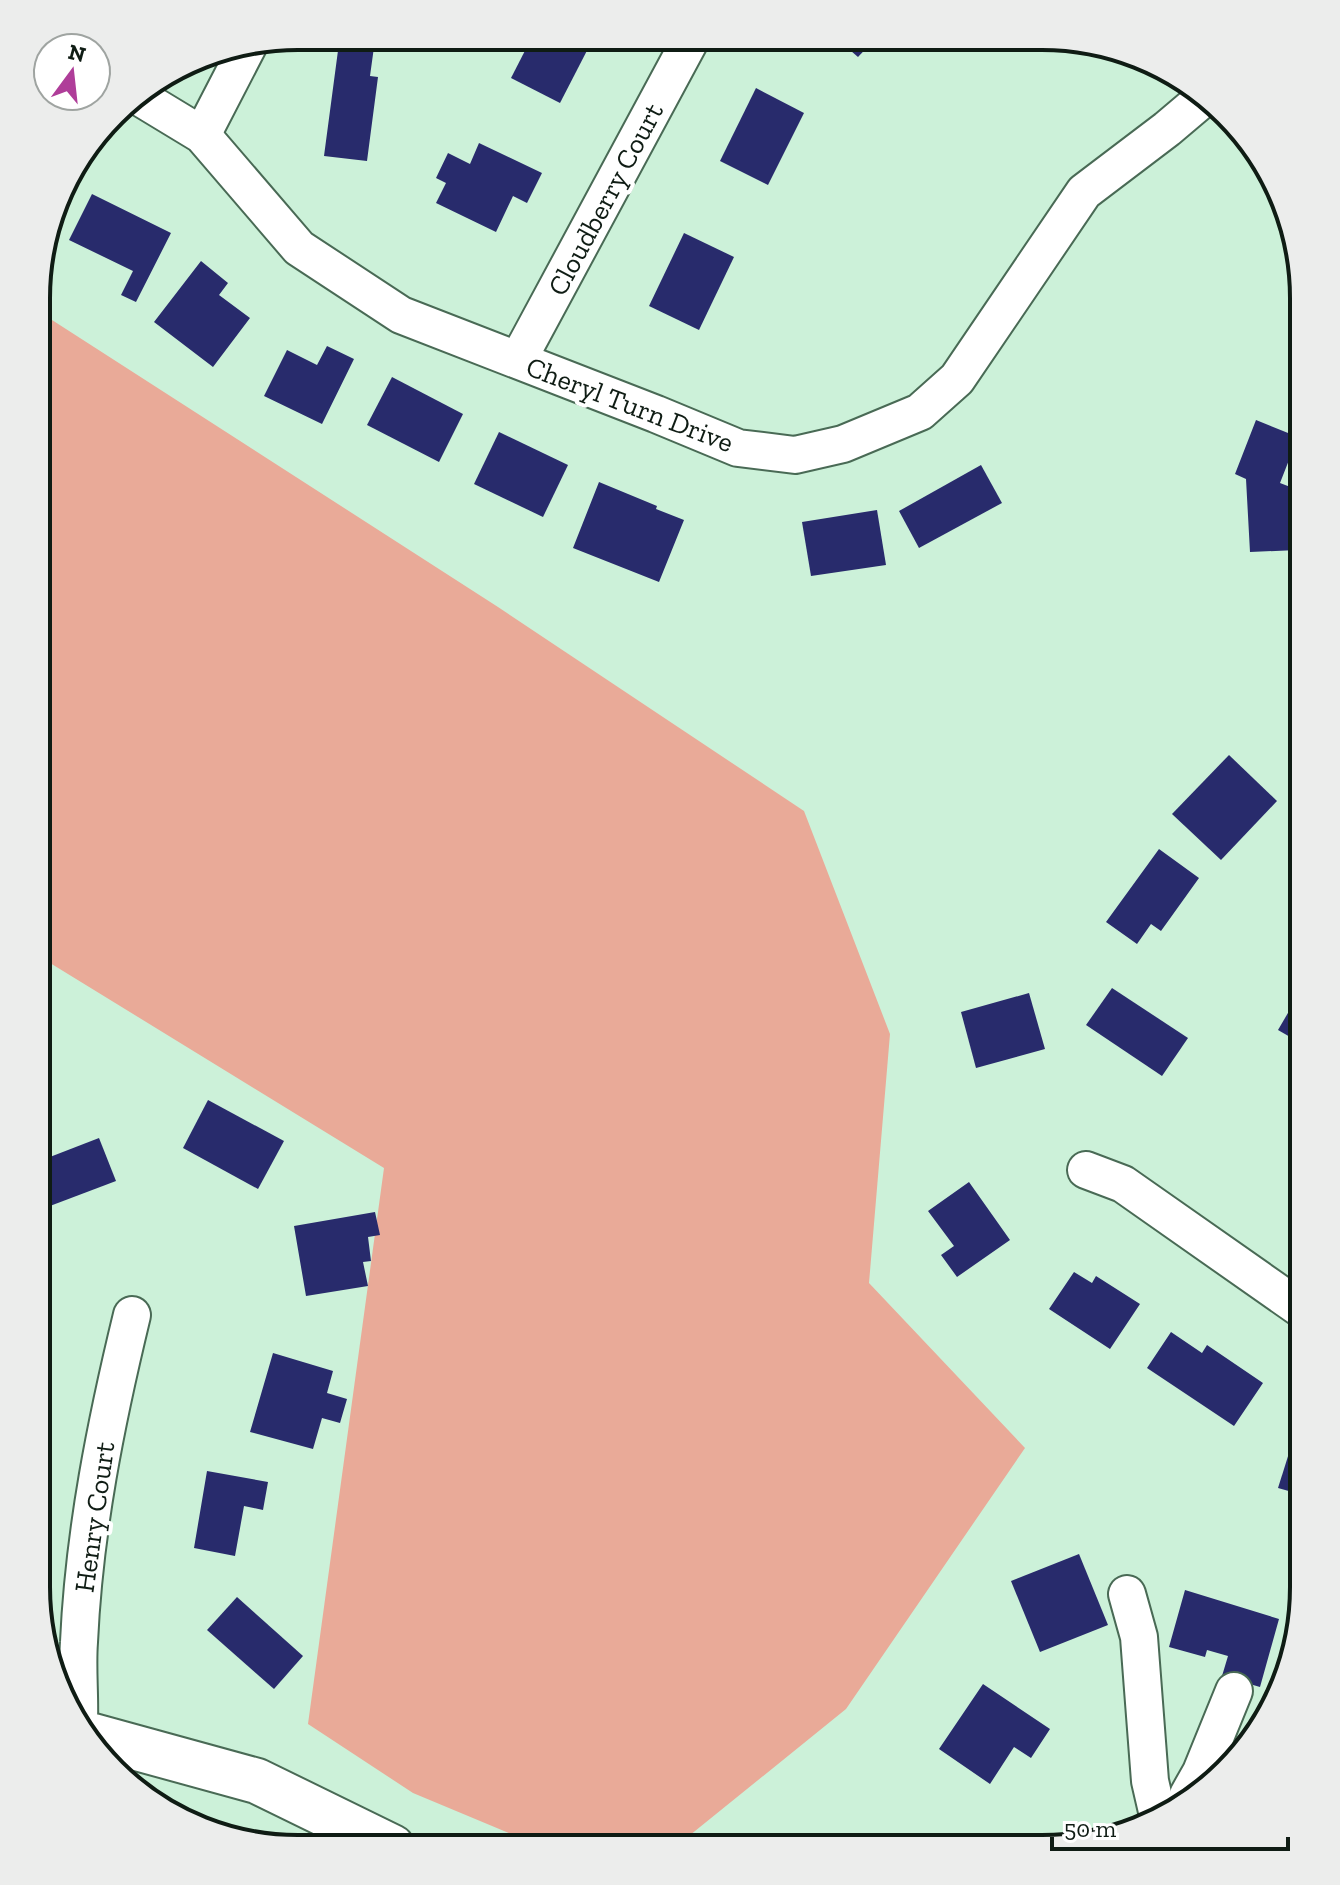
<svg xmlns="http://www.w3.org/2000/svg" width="1340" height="1885" viewBox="0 0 1340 1885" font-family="'Zilla Slab',serif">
<rect width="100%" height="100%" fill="#ccf1d9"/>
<polygon fill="#e9aa98" points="38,311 498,607 804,811 890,1034 869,1283 1025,1448 846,1709 674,1848 545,1848 413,1793 308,1724 384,1168 37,955"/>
<g fill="#282b6c">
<polygon points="532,37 594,37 560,103 511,78"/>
<polygon points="836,38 876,38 858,57"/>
<polygon points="339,43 374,47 370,76 378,77 367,161 324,156"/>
<polygon points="756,88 804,113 768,185 720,161"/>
<polygon points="479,143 542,173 527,203 513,196 496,232 436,203 446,183 436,178 448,153 470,164"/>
<polygon points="92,194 171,233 136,302 121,295 133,271 69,240"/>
<polygon points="684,233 734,257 699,330 649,306"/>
<polygon points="201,261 228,283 219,295 250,318 213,367 154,322"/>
<polygon points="327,346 354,359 322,424 264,396 287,350 317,365"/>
<polygon points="392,377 463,414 439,462 367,425"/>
<polygon points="1256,420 1298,437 1280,483 1293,488 1294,514 1304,518 1296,537 1297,550 1250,552 1246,479 1235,474"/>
<polygon points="499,432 568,465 543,517 474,484"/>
<polygon points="981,465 1002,503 919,548 899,511"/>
<polygon points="599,482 657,506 656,509 684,520 659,582 573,548"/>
<polygon points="877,510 886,565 811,576 802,522"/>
<polygon points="1303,743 1304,743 1304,776 1295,774"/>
<polygon points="1229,755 1277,801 1221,860 1172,814"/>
<polygon points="1159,849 1199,878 1161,931 1151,924 1137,944 1106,922"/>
<polygon points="1112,988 1188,1038 1162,1076 1086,1025"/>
<polygon points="1029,993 1045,1049 976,1068 961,1012"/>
<polygon points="1299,994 1304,996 1304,1045 1278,1030"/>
<polygon points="208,1100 284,1141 258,1189 183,1148"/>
<polygon points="99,1138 116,1181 42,1209 37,1196 37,1162"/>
<polygon points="969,1182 1010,1240 957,1277 941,1255 954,1246 928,1211"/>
<polygon points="375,1212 380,1235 368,1237 371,1261 363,1262 368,1286 306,1296 294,1226"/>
<polygon points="1074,1272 1092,1283 1096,1276 1140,1304 1110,1349 1049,1309"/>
<polygon points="1171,1332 1202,1353 1207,1345 1263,1383 1234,1426 1147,1368"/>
<polygon points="273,1353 333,1371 327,1393 347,1399 340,1423 322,1418 313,1449 250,1432"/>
<polygon points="1301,1415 1303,1416 1303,1495 1278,1488"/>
<polygon points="207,1471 268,1482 263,1510 244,1506 235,1556 194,1548"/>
<polygon points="1079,1554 1108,1625 1040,1652 1011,1581"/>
<polygon points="1185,1590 1279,1619 1260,1687 1222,1676 1228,1656 1207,1650 1205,1657 1169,1647"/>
<polygon points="237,1597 303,1656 274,1689 207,1630"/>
<polygon points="983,1684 1050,1729 1031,1758 1014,1747 990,1784 939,1749"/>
</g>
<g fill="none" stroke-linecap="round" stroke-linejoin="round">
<g stroke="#496a55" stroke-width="40">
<g id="minor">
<polyline points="136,95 202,135 299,248 401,315 656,414 738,448 795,455 843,444 920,412 957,379 1084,192 1167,129 1206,96"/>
<polyline points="202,135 249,44"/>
<polyline points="518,360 692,37"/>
<polyline points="1086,1170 1123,1184 1304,1311"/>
<polyline points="1127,1594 1139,1637 1150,1781 1159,1820"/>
<path d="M79 1721C80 1695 77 1668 79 1642 84 1531 106 1422 132 1315"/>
<polyline points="1188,1795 1201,1772 1234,1691"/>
</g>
</g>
<g stroke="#496a55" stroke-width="48">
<polyline id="tertiary" points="93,1736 257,1781 392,1847"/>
</g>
<use href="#minor" stroke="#fff" stroke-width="36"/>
<use href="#tertiary" stroke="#fff" stroke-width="44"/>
</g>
<g text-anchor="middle" stroke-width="8" stroke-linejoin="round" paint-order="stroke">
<g font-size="28" fill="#0f1c14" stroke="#fff">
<text transform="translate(605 199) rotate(-62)" y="10">Cloudberry Court</text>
<text transform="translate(630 404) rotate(21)" y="10">Cheryl Turn Drive</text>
<text transform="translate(94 1517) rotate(-82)" y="10">Henry Court</text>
</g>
</g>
<path d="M0 0H1340V1885H0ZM298 50H1042A248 248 0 0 1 1290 298V1587A248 248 0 0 1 1042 1835H298A248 248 0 0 1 50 1587V298A248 248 0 0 1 298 50Z" fill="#ecedec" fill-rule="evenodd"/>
<path fill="none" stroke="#0f1c14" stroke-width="4" d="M298 50H1042A248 248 0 0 1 1290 298V1587A248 248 0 0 1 1042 1835H298A248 248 0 0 1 50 1587V298A248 248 0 0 1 298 50Z"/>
<g transform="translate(72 72) rotate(15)"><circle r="38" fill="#ffffff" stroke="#9fa4a1" stroke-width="2"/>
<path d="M0-6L14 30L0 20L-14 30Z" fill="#af3d99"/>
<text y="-12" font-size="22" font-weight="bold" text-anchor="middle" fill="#0f1c14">N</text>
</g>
<path d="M1052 1837v12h236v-12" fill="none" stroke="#0f1c14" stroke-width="4"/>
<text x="1064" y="1837" font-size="24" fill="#0f1c14" stroke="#ffffff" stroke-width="6" paint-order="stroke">50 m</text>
</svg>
